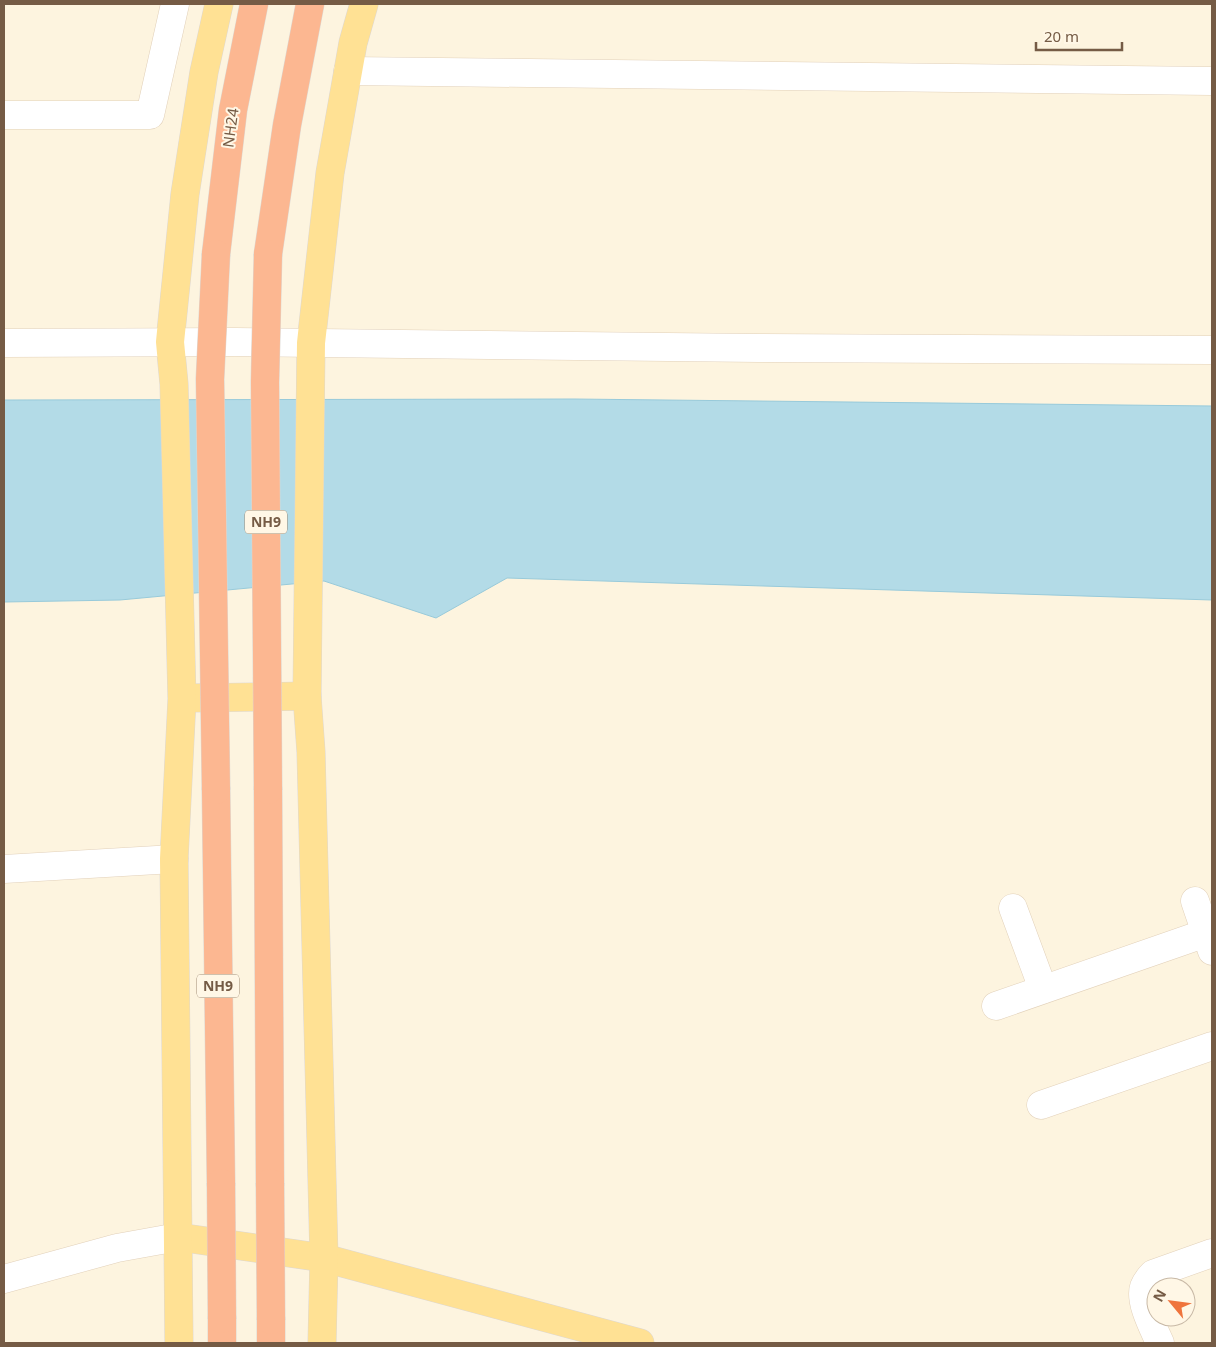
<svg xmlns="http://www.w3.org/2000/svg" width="1216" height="1347" viewBox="0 0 1216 1347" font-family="'Noto Sans',sans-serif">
<rect width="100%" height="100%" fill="#fdf4df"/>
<polygon fill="#b3dbe7" stroke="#98cada" points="574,399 1212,406 1212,600 507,578 436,618 324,581 120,600 4,602 4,400"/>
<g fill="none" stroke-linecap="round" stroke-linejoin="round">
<g stroke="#e2d1ba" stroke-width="29">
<g id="minor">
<polyline points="348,71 1212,81"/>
<polyline points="4,115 150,115 175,4"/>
<polyline points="4,343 235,342 759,348 1212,350"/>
<polyline points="4,869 174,859"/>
<polyline points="1195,901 1212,951"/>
<polyline points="1013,908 1043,989"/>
<polyline points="996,1006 1206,933"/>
<polyline points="1041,1105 1212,1046"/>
<polyline points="4,1279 117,1248 178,1237"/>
<path d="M1160 1343C1154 1329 1139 1302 1144 1287 1146 1282 1150 1277 1153 1274L1212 1253"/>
</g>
</g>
<g stroke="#ded8d2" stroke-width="29">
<g id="major">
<polyline points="191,698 307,696"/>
<polyline points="178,1237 324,1258 640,1343"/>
<polyline points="179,1343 174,859 182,699 174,384 170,342 185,194 204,72 219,4"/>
<polyline points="322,1343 324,1258 311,752 307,696 311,343 330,173 353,43 364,4"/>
</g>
</g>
<g stroke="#ded8d2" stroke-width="29">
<g id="highway">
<polyline points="216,254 233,110 254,4"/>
<polyline points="268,254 287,125 310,4"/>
<polyline points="216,790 221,1183"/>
<polyline points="268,790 270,1183"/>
<polyline points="222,1319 222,1343"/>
<polyline points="271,1320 271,1343"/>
</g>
</g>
<use href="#minor" stroke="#fff" stroke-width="28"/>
<use href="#major" stroke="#ffe194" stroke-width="28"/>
<use href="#highway" stroke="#fcb791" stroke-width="28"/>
<g stroke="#ded8d2" stroke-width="29" stroke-linecap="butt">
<g id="highway-bridge">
<polyline points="216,790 210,379 216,254"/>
<polyline points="268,790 265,382 268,254"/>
<polyline points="221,1183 222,1319"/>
<polyline points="270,1183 271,1320"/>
</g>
</g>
<use href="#highway-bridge" stroke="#fcb791" stroke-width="28"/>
</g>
<g text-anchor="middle" stroke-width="4" stroke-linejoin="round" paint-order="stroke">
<g fill="#fff7e6" stroke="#9e8a75" stroke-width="1">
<rect x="245" y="510.5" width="42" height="23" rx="4"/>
<rect x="197" y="974.5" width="42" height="23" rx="4"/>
</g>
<g font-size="14" font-weight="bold" fill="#755b45">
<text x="266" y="527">NH9</text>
<text x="218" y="991">NH9</text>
</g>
<g font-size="15" fill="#755b45" stroke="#fff7e6">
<text transform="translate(231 128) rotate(-82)" y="5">NH24</text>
</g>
</g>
<rect width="1216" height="1347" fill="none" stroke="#755b45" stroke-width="10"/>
<g transform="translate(1171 1302) rotate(299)"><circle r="24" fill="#fff7e6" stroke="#c8b9a6"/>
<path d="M0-4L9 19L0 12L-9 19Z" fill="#ef743c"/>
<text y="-8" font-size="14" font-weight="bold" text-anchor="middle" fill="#755b45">N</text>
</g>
<path d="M1036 42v8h86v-8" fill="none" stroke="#755b45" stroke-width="2.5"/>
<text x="1044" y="42" font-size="15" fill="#755b45" stroke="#fff7e6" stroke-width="4" paint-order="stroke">20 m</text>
</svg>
